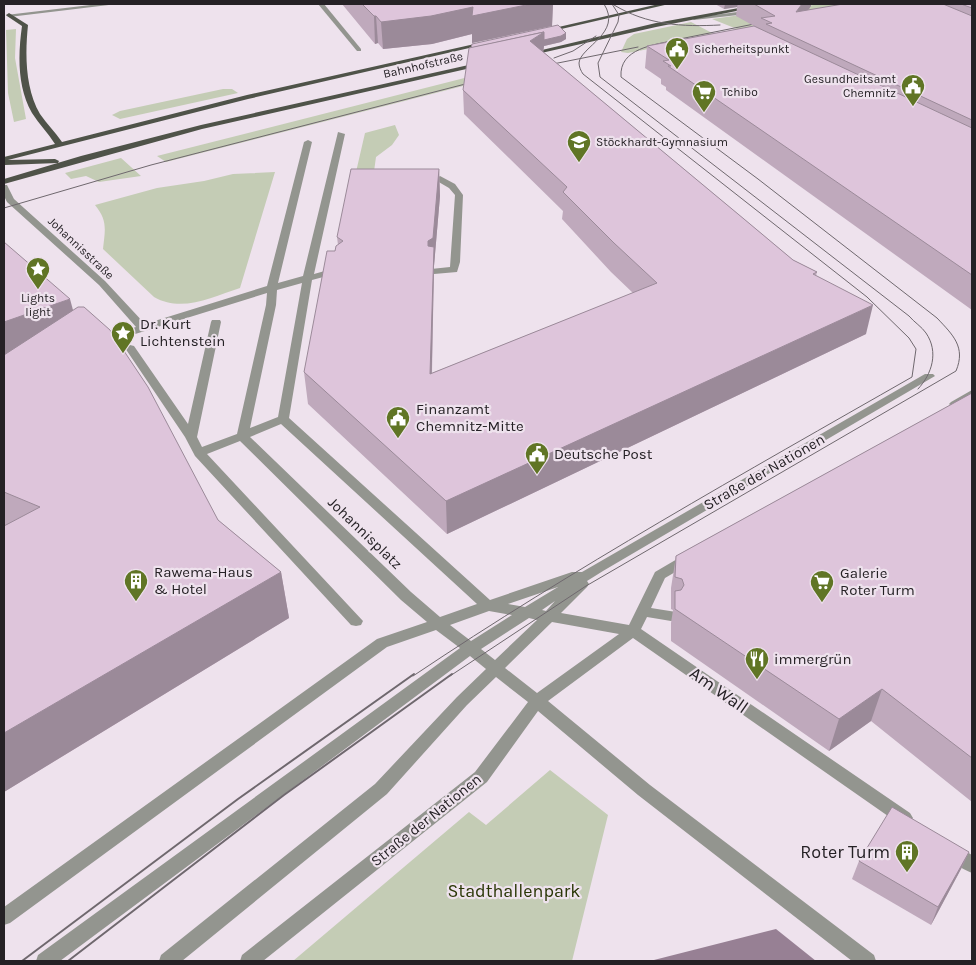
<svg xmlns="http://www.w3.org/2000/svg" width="976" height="965" viewBox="0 0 976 965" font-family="Karla,sans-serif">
<rect width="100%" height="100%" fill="#eee2ed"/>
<g fill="#c4ccb5">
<polygon points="821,4 884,4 752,28 737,29 712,19"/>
<polygon points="691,22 714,34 710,37 628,53 621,52 627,39 634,34"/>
<polygon points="16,29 15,58 26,119 14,122 8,93 6,30"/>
<polygon points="492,71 502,76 166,162 157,156"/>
<polygon points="223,89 232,89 238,93 120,119 112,115 120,111"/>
<polygon points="395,125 399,135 392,145 376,157 372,186 353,185 365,133"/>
<polygon points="121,158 141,176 99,182 86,176 71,179 65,173"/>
<path d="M275 172 240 288C212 297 182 313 154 297L103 249C105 230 108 221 95 205L157 188 204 181 233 174Z"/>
<polygon points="550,770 608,815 572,961 293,961 469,812 486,825"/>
</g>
<polygon fill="#978094" points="776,929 816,961 650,961"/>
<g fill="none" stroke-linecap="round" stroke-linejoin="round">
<g fill="#93958f" fill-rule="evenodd">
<polygon points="99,4 117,4 9,17 6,15"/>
<polygon points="318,4 324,4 361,49 361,51 357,51"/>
<polygon points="753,10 755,13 694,20 691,18"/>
<path d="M338 132 345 134 314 274 339 267 344 270 342 272 312 280 289 418 490 600 572 572H582L925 374H933L935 376 603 571 587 581 589 584 587 587 561 613 629 625 655 572 684 555H694L696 558 694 561 665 578 651 608 676 612 678 616 676 620 671 621 647 617 641 629 910 813 913 818 910 823 904 825 898 823 633 638 548 701 650 785 874 955 876 961H852L638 795 538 711 487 782 263 961H240L242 955 475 772 528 702 496 677 467 705 387 794 182 961H159L161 955 375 784 457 697 486 669 470 656 60 961H36L38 955 460 648 436 630 387 647 10 923 4 925V907L377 639 427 622 401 600 240 441 207 454 363 621 361 625 356 626 351 625 195 456 185 437 125 348 130 345 134 346 188 424 211 322 212 320H220L221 322 197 437 202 447 237 434 266 305 267 293 103 344H95L94 342 95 340 136 327 99 285 7 202 4 196V185H7L14 199 105 281 145 324 267 286 304 142 308 140 312 142 278 283 303 276ZM302 283 278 417 250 428 276 305 277 290ZM281 424 477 604 440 617 411 592 250 437ZM558 587 525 607 508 604ZM555 601 546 611 542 610ZM489 611 512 615 471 641 450 625ZM529 618 537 620 495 660 481 649ZM552 622 619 634 537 693 505 668Z"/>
<polygon points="440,176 455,184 463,195 460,262 457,272 434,274 431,273 431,269 450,267 455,195 449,188 437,181 436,179"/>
<polygon points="972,390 972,398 959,406 951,406 949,404 951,402"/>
<path d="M952 843 972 855V873C962 869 948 861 943 851L946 846Z"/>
</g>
<g fill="#4f5349" fill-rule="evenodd">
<polygon points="659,4 669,4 544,33 541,31"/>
<polygon points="761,4 772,4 656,27 528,56 525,54 656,23"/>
<path d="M9 13 28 25C25 54 25 88 40 114 47 124 55 132 62 142L247 95 488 41 491 43 248 99 8 160 55 159 59 161 58 163 5 165 4 157 55 144C48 133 39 124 32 113 17 87 18 54 22 26L7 16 6 15Z"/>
<polygon points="482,62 484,63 484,65 202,129 4,184 4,179 81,156 201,125"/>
</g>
<g stroke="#6f686e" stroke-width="1">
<path d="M612 4 619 15 618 22 598 63 600 77 909 316C914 322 922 327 926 333 939 352 932 374 918 389"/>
<path d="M614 5C647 25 682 27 720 25"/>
<polyline points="670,41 764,22"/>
<polyline points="554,58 573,51 596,36"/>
<polyline points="543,66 638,47"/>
<polyline points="4,208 151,165 477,81"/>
<path d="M413 676C574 568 744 473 912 377L916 349 909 338 867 297 583 74C581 71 579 67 579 63 580 47 623 33 604 4"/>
<path d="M450 676 586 586 956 371C966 347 953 335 937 318L758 179 621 77C619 48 654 45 676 40"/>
</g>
<g stroke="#6f686e" stroke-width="2">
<polyline points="22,961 238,799 414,674"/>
<polyline points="68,961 284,795 452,674"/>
</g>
</g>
<g fill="#bfa9bc">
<polygon points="342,4 553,4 552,26 472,43 472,34 432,44 383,49 378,43 375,44"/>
<polygon points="715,4 811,4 811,6 808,10 843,4 972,4 972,310 666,90 666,87 661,84 661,79 645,68 647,46 754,26 736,16 737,7 724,9"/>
<polygon points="566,33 566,39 561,42 544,46 543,52 793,260 817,272 816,276 866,334 447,534 308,404 304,372 335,251 338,245 337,237 439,169 440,196 434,266 432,373 633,293 611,272 562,219 563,211 464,114 463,90"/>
<polygon points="4,242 73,310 218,520 281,572 289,618 4,792"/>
<polygon points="972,393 972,802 871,721 829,751 671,641 671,623 673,610 671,609 671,588 676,556"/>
<polygon points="969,852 961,869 931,925 852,879 859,861"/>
</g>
<g fill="#9b8a99">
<polygon points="531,4 553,4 552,26 472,43 472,34 432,44 383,49 381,22 473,7"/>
<polygon points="725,4 738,4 737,7 724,9"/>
<polygon points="802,4 811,4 811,6 793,33 796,12"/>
<polygon points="374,16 376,16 378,43 375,44"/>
<polygon points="544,32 566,33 566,39 561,42 544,46 543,54 530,41"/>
<polygon points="439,169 440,196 434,266 431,405 430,374 429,269 428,241"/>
<polygon points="70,299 80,336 4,364 4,322"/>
<polygon points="873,305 866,334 447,534 446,501"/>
<polygon points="281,572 289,618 4,792 4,733"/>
<polygon points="882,689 871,721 829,751 839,719"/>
<polygon points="969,852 961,869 931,925 938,907"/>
</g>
<g fill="#dec5db" stroke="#9b8a99">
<polygon points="362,4 531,4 472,16 473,7 431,16 381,22 376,16 374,16"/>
<polygon points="754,4 802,4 796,12 843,4 943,4 972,16 972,120 766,24 772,23 761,18 775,16"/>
<polygon points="961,4 972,4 972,8"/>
<polygon points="558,25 566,33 561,36 544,40 544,32 471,48 472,44"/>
<polygon points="754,26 972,128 972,275 668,66 671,66 663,61 669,60 647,46"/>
<polygon points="544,32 530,41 744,219 793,260 817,272 813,274 873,305 446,501 304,372 327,251 335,251 336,246 343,241 337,237 351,169 439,169 433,238 428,241 428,246 434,247 430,374 657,283 614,243 563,192 567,187 463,90 469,48"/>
<polygon points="4,242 70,299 4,322"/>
<polygon points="78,307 84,307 110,330 148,387 218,520 281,572 4,733 4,526 40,507 4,492 4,355"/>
<polygon points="972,393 972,758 882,689 839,719 675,609 675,591 681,590 684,585 682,579 675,577 676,556"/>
<polygon points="892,807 969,852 938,907 859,861"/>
</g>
<defs>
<g id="civic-pin" transform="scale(1.25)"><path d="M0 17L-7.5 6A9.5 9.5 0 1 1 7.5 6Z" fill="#607525" stroke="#eee2ed"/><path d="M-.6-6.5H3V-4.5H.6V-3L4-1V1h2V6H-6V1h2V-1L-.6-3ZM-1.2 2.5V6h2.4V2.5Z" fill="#fff"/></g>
<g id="supermarket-pin" transform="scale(1.25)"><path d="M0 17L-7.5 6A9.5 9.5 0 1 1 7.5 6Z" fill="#607525" stroke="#eee2ed"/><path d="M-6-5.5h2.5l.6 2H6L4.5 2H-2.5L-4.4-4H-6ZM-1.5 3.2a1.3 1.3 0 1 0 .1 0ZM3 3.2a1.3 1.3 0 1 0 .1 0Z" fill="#fff"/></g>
<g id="school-pin" transform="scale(1.25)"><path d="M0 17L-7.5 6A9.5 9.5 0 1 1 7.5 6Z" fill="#607525" stroke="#eee2ed"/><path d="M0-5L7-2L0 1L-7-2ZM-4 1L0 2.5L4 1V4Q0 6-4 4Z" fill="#fff"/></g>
<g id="sight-pin" transform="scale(1.25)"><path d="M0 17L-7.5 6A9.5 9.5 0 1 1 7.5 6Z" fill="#607525" stroke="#eee2ed"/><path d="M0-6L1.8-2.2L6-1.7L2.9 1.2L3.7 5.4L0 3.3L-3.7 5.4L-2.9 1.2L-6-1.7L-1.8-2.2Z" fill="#fff"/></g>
<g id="building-pin" transform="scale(1.25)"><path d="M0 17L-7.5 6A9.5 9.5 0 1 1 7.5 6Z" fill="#607525" stroke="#eee2ed"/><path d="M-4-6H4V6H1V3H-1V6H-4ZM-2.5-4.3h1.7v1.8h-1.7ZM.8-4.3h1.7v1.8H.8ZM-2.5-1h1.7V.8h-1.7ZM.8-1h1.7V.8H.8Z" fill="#fff"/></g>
<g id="restaurant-pin" transform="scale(1.25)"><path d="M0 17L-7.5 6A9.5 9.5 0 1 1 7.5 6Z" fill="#607525" stroke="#eee2ed"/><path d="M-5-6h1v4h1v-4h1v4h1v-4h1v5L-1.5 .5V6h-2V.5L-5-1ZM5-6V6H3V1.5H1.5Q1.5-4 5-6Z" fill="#fff"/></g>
</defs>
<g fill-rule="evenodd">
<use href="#civic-pin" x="677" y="49"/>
<use href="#civic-pin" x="913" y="86"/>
<use href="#supermarket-pin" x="704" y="92"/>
<use href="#school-pin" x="579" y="142"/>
<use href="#sight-pin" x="38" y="269"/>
<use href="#sight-pin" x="123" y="333"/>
<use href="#civic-pin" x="398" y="418"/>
<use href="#civic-pin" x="537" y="454"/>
<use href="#building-pin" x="136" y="581"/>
<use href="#supermarket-pin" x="822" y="582"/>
<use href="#restaurant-pin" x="757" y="659"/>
<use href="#building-pin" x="907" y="852"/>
</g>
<g text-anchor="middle" stroke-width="4.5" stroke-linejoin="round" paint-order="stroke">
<g font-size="12" fill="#252125" stroke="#eee2ed" text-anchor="start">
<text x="694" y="53">Sicherheitspunkt</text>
<text x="896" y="83" text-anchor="end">Gesundheitsamt<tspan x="896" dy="14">Chemnitz</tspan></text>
<text x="722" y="96">Tchibo</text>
<text x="596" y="146">Stöckhardt-Gymnasium</text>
<text x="38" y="302" text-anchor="middle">Lights<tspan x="38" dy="14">light</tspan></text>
</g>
<g font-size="12" fill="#252125" stroke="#eee2ed">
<text transform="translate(423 65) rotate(-13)" y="4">Bahnhofstraße</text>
<text transform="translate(81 248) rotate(43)" y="4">Johannisstraße</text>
</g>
<g font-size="15" fill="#252125" stroke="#eee2ed" text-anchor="start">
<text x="140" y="329">Dr. Kurt<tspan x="140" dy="17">Lichtenstein</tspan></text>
<text x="416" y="414">Finanzamt<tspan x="416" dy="17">Chemnitz-Mitte</tspan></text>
<text x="554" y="459">Deutsche Post</text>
<text x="154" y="577">Rawema-Haus<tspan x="154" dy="17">&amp; Hotel</tspan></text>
<text x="840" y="578">Galerie<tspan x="840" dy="17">Roter Turm</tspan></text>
<text x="774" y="664">immergrün</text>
</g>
<g font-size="15" fill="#252125" stroke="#eee2ed">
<text transform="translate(764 472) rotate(-30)" y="5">Straße der Nationen</text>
<text transform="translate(365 533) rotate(44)" y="5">Johannisplatz</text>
<text transform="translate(426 820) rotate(-39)" y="5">Straße der Nationen</text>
</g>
<g font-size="18" fill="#252125" stroke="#eee2ed">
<text transform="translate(719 690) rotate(35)" y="6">Am Wall</text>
</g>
<g font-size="18" fill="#252125" stroke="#eee2ed" text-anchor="end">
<text x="890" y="858">Roter Turm</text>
</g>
<g font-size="18" fill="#2a3606" stroke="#eee2ed">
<text x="514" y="897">Stadthallenpark</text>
</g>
</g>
<rect width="976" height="965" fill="none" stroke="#252125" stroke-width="10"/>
</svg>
